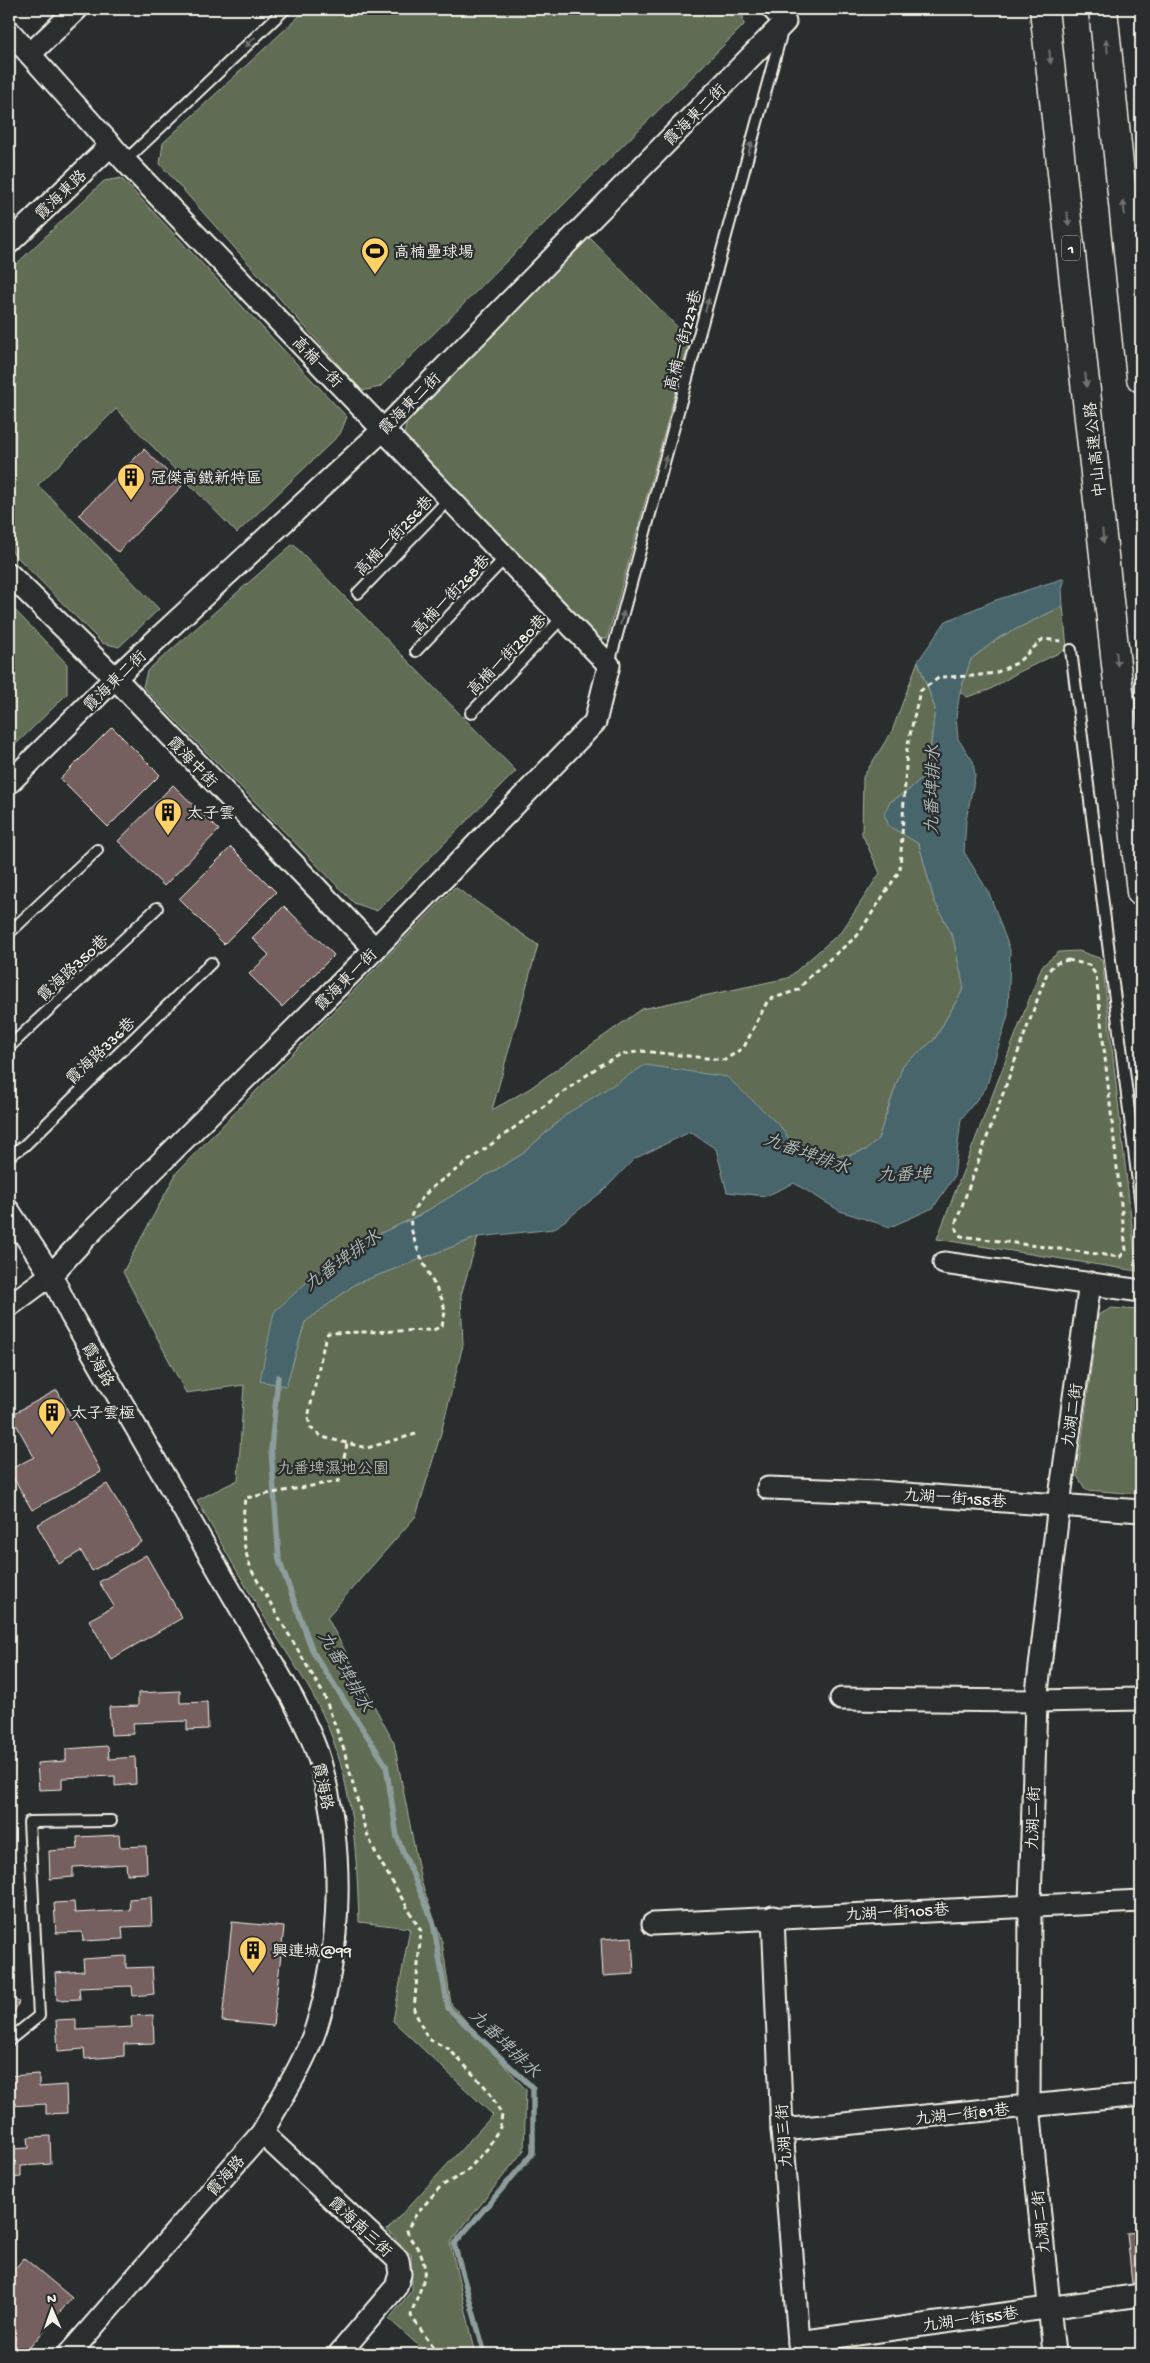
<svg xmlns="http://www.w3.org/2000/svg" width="1150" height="2363" viewBox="0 0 1150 2363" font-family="'Gochi Hand','LXGW WenKai TC',sans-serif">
<rect width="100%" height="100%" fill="#2a2d2e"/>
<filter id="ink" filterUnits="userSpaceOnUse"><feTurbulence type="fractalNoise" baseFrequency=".02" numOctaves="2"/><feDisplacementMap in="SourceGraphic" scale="10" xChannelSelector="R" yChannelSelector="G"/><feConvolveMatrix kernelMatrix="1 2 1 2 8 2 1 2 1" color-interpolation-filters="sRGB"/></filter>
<g filter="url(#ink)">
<g fill="#616c53" stroke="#aaae9e">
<polygon points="307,9 742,9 744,25 380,387 362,391 160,164 163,143"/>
<polygon points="121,178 347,417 340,434 237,533 116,409 38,485 159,609 119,647 102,643 9,549 9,271 104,181"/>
<polygon points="589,237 690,340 607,639 596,638 403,440 407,420"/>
<polygon points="293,544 516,771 377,911 354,903 143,687 147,671"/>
<polygon points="9,604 67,664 67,694 9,751"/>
<polygon points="1063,606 1067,649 1017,673 989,690 967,697 960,692 971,659 1000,637"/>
<path d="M918 661 935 708 928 771 910 789 889 803V826L919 844 934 900 953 937 964 988 934 1040 903 1065 878 1139 868 1149 851 1155 827 1156 799 1153 780 1126 568 1113 521 1155 418 1216 340 1252 260 1381 286 1386 305 1322 355 1284 478 1237 461 1295 463 1345 441 1433 416 1516 327 1617 394 1743 421 1881 442 1942 451 2004 526 2090 524 2150 450 2243 476 2354H428L389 2319 412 2290 411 2255 387 2230 493 2115 393 2021 410 1928 359 1922C357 1860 354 1799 333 1740 318 1695 289 1658 265 1618 241 1579 219 1540 197 1500L238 1480 244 1385 186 1393 123 1272 177 1172 455 887 538 945 492 1110 529 1089 642 1009 788 978 842 931 880 873 862 834 863 777 892 731Z"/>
<polygon points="1079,951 1102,959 1137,1271 937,1239 1042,966 1059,952"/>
<polygon points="1112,1308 1137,1310 1141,1386 1141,1494 1086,1490 1077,1476 1098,1315"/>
</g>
<polygon fill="#47656a" stroke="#8c9d9c" points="1065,578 1062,589 1063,606 1000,637 971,659 960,692 956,717 958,739 973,761 975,776 966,820 964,852 989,893 1010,950 1008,1015 986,1088 961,1119 954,1177 933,1208 890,1227 840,1211 794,1183 766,1196 727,1192 716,1149 690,1132 634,1159 603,1191 554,1229 478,1237 355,1284 305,1322 286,1386 260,1381 274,1312 340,1252 418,1216 521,1155 568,1113 645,1065 727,1077 780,1126 799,1153 827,1156 851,1155 868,1149 878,1139 903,1065 934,1040 964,988 953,937 934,900 919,844 889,826 884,814 889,803 910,789 928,771 935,708 918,661 946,621 996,600"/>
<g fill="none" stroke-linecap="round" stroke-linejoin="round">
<polyline stroke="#8c9d9c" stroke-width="5.5" points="278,1377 271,1449 279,1560 313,1652 386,1765 397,1837 433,1922 448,2008 533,2088 533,2153 454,2244 485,2354"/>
</g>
<g fill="#74605f" stroke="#f4f1e8">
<polygon points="144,449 182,486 118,552 79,515"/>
<polygon points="112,727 160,775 108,827 60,779"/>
<polygon points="173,785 219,830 164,886 118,841"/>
<polygon points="231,847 276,892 224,944 179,899"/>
<polygon points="284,906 334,955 282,1007 249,974 269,955 252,938"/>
<polygon points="57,1390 101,1472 32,1510 9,1470 34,1457 11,1415"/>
<polygon points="107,1484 142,1542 92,1571 81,1551 59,1564 37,1525"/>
<polygon points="146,1555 182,1618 111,1659 89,1620 114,1606 99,1582"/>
<polygon points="180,1691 180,1703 207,1702 208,1729 187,1730 187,1721 133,1723 134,1734 111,1735 109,1707 138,1706 138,1693"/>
<polygon points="108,1746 109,1759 135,1757 136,1784 115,1786 115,1776 62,1778 62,1789 39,1790 37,1763 66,1761 66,1749"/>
<polygon points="119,1835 120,1847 146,1846 147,1873 127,1874 126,1864 73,1867 73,1877 50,1879 49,1851 78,1849 77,1837"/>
<polygon points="151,1897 152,1926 122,1927 123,1939 83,1941 82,1932 56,1933 54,1903 74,1902 75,1913 130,1910 129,1899"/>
<polygon points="232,1922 284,1927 273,2026 222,2021"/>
<polygon points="632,1937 634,1974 603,1976 601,1939"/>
<polygon points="126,1956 126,1968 152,1967 154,1994 133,1996 132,1986 79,1988 80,1999 57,2000 55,1973 84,1971 83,1959"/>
<polygon points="9,1997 19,2002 11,2018 9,2017"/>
<polygon points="153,2015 154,2043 124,2044 124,2056 85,2059 84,2049 58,2051 56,2020 76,2019 76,2030 132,2027 131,2016"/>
<polygon points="39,2074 39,2087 66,2085 67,2113 46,2114 46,2104 9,2106 9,2076"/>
<polygon points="50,2136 51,2164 21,2166 21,2177 9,2178 9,2149 29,2148 28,2137"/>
<polygon points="1141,2232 1141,2282 1132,2283 1127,2233"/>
<polygon points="24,2258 72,2298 24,2354 9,2354 9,2276"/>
</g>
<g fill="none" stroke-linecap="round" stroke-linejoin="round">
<g stroke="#f4f1e8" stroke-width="14">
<g id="service">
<polyline points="125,161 285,9"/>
<polyline points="358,593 450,498"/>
<polyline points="1071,650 1141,1206"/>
<polyline points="416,651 506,557"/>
<polyline points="609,664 788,9"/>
<polyline points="471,713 563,617"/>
<polyline points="9,933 97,850"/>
<polyline points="9,1047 157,908"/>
<polyline points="9,1156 24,1146 211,963"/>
<polyline points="9,2040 39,2016 29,1822 111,1821"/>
</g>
</g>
<g stroke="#f4f1e8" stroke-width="25">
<g id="minor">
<polyline points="9,31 125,161 609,665 595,722 375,949 84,1239 51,1275 9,1306"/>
<polyline points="30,54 77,9"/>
<polyline points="9,243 111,145"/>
<polyline points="9,574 115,678 375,949"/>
<polyline points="9,783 115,678 384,429 785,22 773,9"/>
<path d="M9 1211 51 1275 71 1315 293 1699C304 1722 316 1744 322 1769 344 1852 342 1946 316 2028 304 2064 280 2100 262 2133L69 2354"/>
<polyline points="944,1263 1141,1291"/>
<polyline points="768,1488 878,1492 1141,1511"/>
<polyline points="841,1699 1036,1701 1141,1699"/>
<polyline points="773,1917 782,2130 800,2354"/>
<polyline points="653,1924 1141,1901"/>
<polyline points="782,2130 1141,2095"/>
<polyline points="262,2133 398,2260 400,2274 396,2287 339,2354"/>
<polyline points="799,2342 1141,2295"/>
<polyline points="1054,2354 1029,2106 1030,1905 1036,1701 1059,1504 1090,1283"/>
</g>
</g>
<g stroke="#f4f1e8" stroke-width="31">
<g id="motorway">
<polyline points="1044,9 1141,892"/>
<polyline points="1103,9 1141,378"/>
</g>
</g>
<g stroke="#f4f1e8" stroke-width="3" stroke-dasharray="5 4" stroke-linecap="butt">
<polygon points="1068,960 1089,965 1096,975 1126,1250 1120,1257 961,1236 957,1232 955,1225 1047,973 1054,964"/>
<path d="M416 1434 367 1448 322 1437 311 1428 308 1418 325 1339 328 1333 433 1330 442 1326 445 1312 443 1301C434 1284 404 1231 412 1214 416 1204 424 1196 431 1188L602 1064 620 1055 642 1051 725 1060 744 1047 768 1000 798 990 812 974 857 936 900 870 907 748 920 691 940 677 973 676 995 673 1017 663 1043 639 1062 641"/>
<path d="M347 1444 339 1481 245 1498C242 1527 241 1545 253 1573L324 1695 344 1750 365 1829 376 1854 421 1931 414 2010 428 2039 449 2049 488 2090 502 2115 500 2127 487 2149 465 2173 441 2186 415 2216 407 2230C409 2240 417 2245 421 2254 431 2278 416 2294 411 2316L438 2354"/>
</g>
<use href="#service" stroke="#2a2d2e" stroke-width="10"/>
<use href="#minor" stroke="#2a2d2e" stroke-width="21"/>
<use href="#motorway" stroke="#2a2d2e" stroke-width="28"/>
</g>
<defs><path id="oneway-solid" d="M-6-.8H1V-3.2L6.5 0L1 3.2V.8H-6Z" transform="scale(1.25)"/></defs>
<g fill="#71726f">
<use href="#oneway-solid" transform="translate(250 42) rotate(137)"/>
<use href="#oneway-solid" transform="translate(1107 46) rotate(-96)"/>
<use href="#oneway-solid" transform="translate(1050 57) rotate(84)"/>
<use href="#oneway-solid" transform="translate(750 148) rotate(-75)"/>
<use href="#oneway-solid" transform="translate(1124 208) rotate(-96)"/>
<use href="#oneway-solid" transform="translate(1068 219) rotate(84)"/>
<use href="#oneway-solid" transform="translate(707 305) rotate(-75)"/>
<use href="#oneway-solid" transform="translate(1086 380) rotate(84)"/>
<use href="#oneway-solid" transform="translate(665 462) rotate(-75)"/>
<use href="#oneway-solid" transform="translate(1103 536) rotate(84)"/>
<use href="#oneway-solid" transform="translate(622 618) rotate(-75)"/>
<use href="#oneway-solid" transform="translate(1117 659) rotate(84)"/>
</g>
</g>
<defs>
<g id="stadium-pin" transform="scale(1.4375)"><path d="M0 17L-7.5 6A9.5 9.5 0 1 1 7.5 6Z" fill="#ffd166" stroke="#2a2d2e"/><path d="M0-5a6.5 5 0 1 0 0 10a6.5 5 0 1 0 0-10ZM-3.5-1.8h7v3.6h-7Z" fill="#111"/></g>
<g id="building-pin" transform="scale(1.4375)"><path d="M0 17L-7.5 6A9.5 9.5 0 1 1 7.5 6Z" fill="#ffd166" stroke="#2a2d2e"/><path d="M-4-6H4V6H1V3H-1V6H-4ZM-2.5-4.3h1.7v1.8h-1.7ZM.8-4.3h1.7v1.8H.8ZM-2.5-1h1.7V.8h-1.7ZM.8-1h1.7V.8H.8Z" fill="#111"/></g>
</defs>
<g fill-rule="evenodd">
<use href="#stadium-pin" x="375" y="251"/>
<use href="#building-pin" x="131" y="477"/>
<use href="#building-pin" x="168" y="812"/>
<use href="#building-pin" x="52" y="1412"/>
<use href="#building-pin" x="253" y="1950"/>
</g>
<g text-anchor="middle" stroke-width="4.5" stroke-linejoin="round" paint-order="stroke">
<rect fill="#2a2d2e" stroke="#b7b6b0" stroke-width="1" x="1062" y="235.5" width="18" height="25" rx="4"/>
<g font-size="15" font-weight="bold" fill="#f4f1e8">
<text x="1071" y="253">1</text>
</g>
<g font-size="16" fill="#f4f1e8" stroke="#2a2d2e">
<text transform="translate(694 114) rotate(-45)" y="6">霞海東二街</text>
<text transform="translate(60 194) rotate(-44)" y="6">霞海東路</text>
<text transform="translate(682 340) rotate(-75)" y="6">高楠一街227巷</text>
<text transform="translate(318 361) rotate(46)" y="6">高楠一街</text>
<text transform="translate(409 403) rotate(-45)" y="6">霞海東二街</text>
<text transform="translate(1094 450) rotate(-96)" y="6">中山高速公路</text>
<text transform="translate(393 535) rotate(-46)" y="6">高楠一街256巷</text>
<text transform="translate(450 594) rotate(-46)" y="6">高楠一街268巷</text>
<text transform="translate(506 654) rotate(-46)" y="6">高楠一街280巷</text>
<text transform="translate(114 680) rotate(-44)" y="6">霞海東二街</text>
<text transform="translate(193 761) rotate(46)" y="6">霞海中街</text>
<text transform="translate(72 967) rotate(-43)" y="6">霞海路350巷</text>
<text transform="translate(345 979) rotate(-45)" y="6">霞海東一街</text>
<text transform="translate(100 1050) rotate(-44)" y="6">霞海路336巷</text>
<text transform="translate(99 1364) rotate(60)" y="6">霞海路</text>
<text transform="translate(1071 1415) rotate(-82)" y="6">九湖二街</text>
<text transform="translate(955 1497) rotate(4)" y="6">九湖一街155巷</text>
<text transform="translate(324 1786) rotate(78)" y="6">霞海路</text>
<text transform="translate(1032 1818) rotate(-88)" y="6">九湖二街</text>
<text transform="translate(897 1911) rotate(-3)" y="6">九湖一街105巷</text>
<text transform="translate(962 2113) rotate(-6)" y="6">九湖一街81巷</text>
<text transform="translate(783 2136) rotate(-94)" y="6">九湖三街</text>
<text transform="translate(225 2175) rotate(-49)" y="6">霞海路</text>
<text transform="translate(1040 2222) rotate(-96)" y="6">九湖二街</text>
<text transform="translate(361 2226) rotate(43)" y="6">霞海南三街</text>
<text transform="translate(970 2318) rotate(-8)" y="6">九湖一街55巷</text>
</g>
<g font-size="16" fill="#f4f1e8" stroke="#2a2d2e" text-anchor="start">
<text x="394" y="257">高楠壘球場</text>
<text x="150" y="483">冠傑高鐵新特區</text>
<text x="187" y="818">太子雲</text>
<text x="71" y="1418">太子雲極</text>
<text x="272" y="1956">興連城@99</text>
</g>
<g font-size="16" fill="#b2b5a5" stroke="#2a2d2e">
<text x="333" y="1473">九番埤濕地公園</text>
</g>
<g font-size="18" font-style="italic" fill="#afb9b6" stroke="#2a2d2e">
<text transform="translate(932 790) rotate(-89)" y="6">九番埤排水</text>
<text transform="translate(807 1153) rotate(20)" y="6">九番埤排水</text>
<text x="904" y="1180">九番埤</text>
<text transform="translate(342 1260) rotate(-36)" y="6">九番埤排水</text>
<text transform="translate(346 1671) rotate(60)" y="6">九番埤排水</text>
<text transform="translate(505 2043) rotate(44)" y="6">九番埤排水</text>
</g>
</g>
<rect width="1150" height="2363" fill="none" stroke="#2a2d2e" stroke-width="30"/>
<rect x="15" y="15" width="1120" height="2333" fill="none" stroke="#f4f1e8" stroke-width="2" filter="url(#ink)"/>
<g transform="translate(52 2310) rotate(358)" stroke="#2a2d2e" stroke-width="4" paint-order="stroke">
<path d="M0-4L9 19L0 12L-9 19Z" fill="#f4f1e8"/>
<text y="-8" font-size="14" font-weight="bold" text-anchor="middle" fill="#f4f1e8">N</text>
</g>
</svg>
